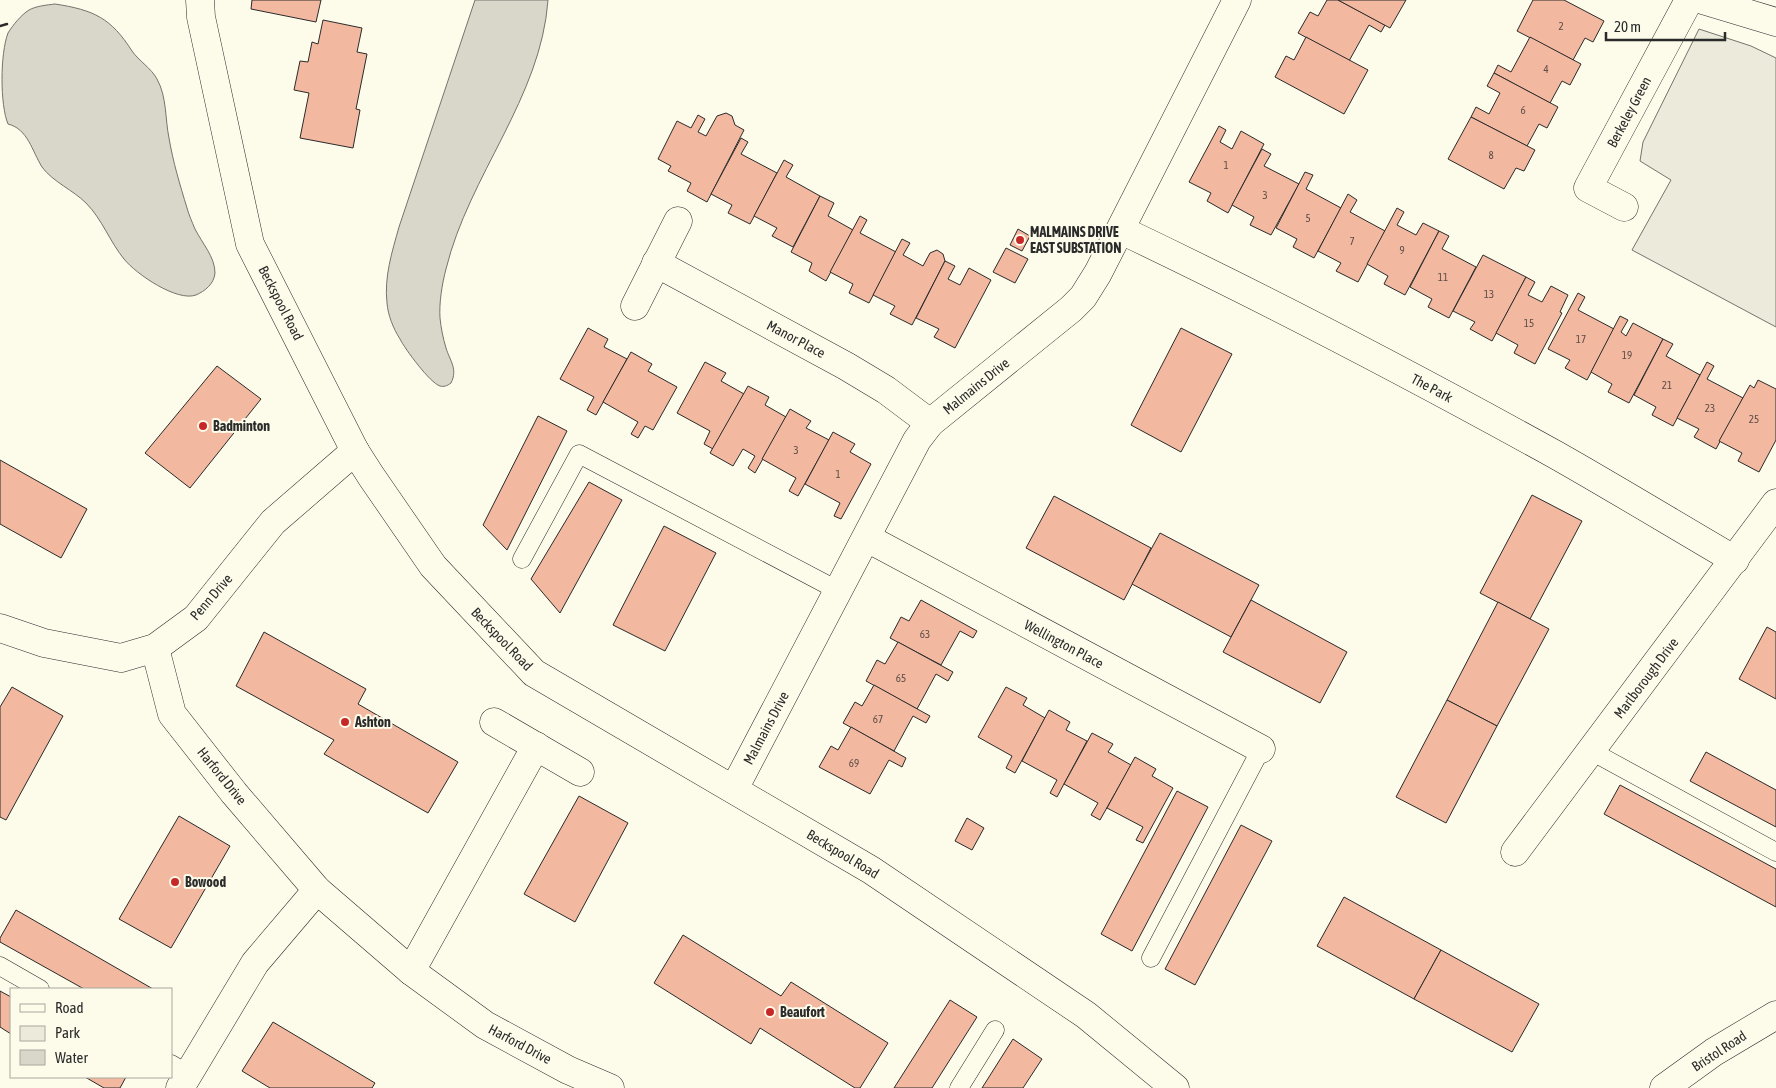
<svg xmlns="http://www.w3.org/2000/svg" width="1776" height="1088" viewBox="0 0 1776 1088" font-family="'Asap Condensed',sans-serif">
<rect width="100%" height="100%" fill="#fdfbea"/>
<polygon fill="#ecebdb" stroke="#74746e" points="1699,29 1751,46 1776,58 1776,327 1632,250 1671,180 1640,161 1643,142"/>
<g fill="#d8d7c9" stroke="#74746e">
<path d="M475 0H548C541 98 469 175 446 269 442 284 439 303 440 318 441 328 443 338 446 348 450 361 458 369 451 383 447 386 444 387 440 386 430 383 405 349 400 339 393 328 388 315 387 303 384 277 392 252 399 227Z"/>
<path d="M55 4C94 10 111 18 132 51 139 61 151 68 157 79 167 97 165 119 169 138 173 162 180 185 187 208 189 215 192 222 195 229 202 243 215 257 215 273 214 284 205 291 196 295 177 302 136 274 124 259 110 242 102 219 86 203 73 190 53 182 42 167 32 151 28 129 8 124 0 105 0 54 8 33 13 25 21 15 29 10 36 6 47 5 55 4Z"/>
</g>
<g fill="#f2b8a0" stroke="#2b2b2b">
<polygon points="252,0 321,0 316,22 251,9"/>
<polygon points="1327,0 1338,0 1385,25 1381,32 1369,25 1349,61 1298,33 1310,12 1318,16"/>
<polygon points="1338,0 1406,0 1390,28"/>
<polygon points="1533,0 1564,0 1604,21 1593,42 1585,38 1573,60 1517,31"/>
<polygon points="323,20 362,28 357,52 367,54 356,109 360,110 353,148 300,138 309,93 294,90 300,61 308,62 312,42 318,44"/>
<polygon points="1306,37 1368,70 1344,114 1275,77 1286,56 1294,60"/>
<polygon points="1530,37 1581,64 1570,85 1562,81 1550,103 1494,73 1498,65 1511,72"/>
<polygon points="1494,73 1558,107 1547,128 1539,124 1527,146 1471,117 1476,107 1489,114 1500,93 1487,86"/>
<polygon points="726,113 732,116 735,125 744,130 707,202 687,191 691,183 668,171 671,166 658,159 677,121 691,128 698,115 705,119 698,132 706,136 717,116"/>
<polygon points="1471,117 1535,150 1524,171 1516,168 1504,189 1448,159"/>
<polygon points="1219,126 1226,130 1220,142 1232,149 1241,131 1264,144 1228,213 1207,201 1211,193 1189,182"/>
<polygon points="741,138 748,142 741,154 777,173 750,224 728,213 732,205 711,194"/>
<polygon points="1262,149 1271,154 1264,166 1299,184 1271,235 1250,225 1254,217 1232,205"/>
<polygon points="784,160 793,165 786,177 820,196 793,247 772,236 777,228 754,216"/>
<polygon points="1305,172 1313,175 1306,189 1341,208 1314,258 1293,247 1297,239 1276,228"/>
<polygon points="1348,194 1357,200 1350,212 1385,231 1358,282 1336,271 1341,263 1318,251"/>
<polygon points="820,196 834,203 828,216 853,230 826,281 809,271 812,263 791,252"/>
<polygon points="1397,208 1404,212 1397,225 1416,235 1423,223 1439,231 1405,295 1384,284 1388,276 1367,264"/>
<polygon points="860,216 867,220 860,233 896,252 869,303 849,293 853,284 830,272"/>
<polygon points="1018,229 1030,236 1022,251 1010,245"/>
<polygon points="1439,231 1449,236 1442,249 1476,267 1449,318 1428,307 1432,299 1410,287"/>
<polygon points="902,239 910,243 903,255 923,266 930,253 937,250 943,254 945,261 912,325 890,314 895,306 873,295"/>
<polygon points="1006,248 1028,259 1015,283 993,272"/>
<polygon points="1483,255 1526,277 1492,341 1470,329 1475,322 1453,311"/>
<polygon points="945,261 955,266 948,279 960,285 969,268 991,280 955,348 934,337 939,329 916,318"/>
<polygon points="1526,277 1535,282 1528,295 1542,302 1551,286 1568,295 1560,312 1562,313 1535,364 1514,353 1518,345 1496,333"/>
<polygon points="1578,293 1585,297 1578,310 1614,329 1587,380 1565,368 1570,360 1548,349"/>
<polygon points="1620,316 1628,320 1621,332 1626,336 1633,323 1663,339 1629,403 1608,392 1612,384 1591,372"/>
<polygon points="588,328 608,339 604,347 627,359 596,415 587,410 594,397 560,379"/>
<polygon points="1181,328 1232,354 1181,452 1131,425"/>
<polygon points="1663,339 1673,344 1666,356 1700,375 1673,426 1652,415 1656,407 1634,395"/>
<polygon points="631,352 652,364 648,371 677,387 653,430 645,426 638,438 631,434 638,422 603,402"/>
<polygon points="705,362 726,373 721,381 744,394 713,449 704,444 710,431 677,413"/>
<polygon points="1707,362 1714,366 1707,379 1743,398 1716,449 1694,437 1699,429 1677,418"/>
<polygon points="217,366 261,399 190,488 145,453"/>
<polygon points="1758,380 1776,389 1776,440 1759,472 1738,461 1742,453 1719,441 1750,385 1754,388"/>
<polygon points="748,386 769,397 765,405 786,417 755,473 748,468 755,456 743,449 733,466 710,453"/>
<polygon points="790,409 811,421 806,428 829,440 798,496 789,491 796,478 762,459"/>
<polygon points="538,416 567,431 507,550 483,525"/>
<polygon points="833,432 855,444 850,452 871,464 841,519 834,516 840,503 805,484"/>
<polygon points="0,460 87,509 61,558 0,524"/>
<polygon points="589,482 622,500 560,613 531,579"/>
<polygon points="1532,495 1582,521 1530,619 1480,593"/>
<polygon points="1054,496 1151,548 1124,600 1026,548"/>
<polygon points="664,526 716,553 665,651 613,625"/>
<polygon points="1160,533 1259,585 1231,637 1132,584"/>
<polygon points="921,600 977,631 973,638 960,631 941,665 890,638 901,617 909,621"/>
<polygon points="1251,600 1347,652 1320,703 1223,652"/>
<polygon points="1498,602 1549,629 1497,726 1447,700"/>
<polygon points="1767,627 1776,632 1776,699 1739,679"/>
<polygon points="264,632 366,689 358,704 458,762 428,813 324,754 334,740 236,686"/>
<polygon points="898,642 953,672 948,681 936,674 917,709 866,681 877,660 885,664"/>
<polygon points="874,685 930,716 926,723 913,716 894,751 843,723 855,702 862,706"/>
<polygon points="12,687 63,716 6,820 0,817 0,707"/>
<polygon points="1006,687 1027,698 1023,705 1045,718 1015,773 1006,768 1012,756 978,737"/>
<polygon points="1447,700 1497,726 1446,823 1396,797"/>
<polygon points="1049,710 1070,722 1066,730 1087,741 1057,797 1050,793 1057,780 1022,761"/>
<polygon points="851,727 906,758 902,767 889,760 870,794 819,767 831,746 838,750"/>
<polygon points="1092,733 1113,744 1108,752 1131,765 1100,820 1091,815 1098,803 1064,784"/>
<polygon points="1706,752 1776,790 1776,827 1690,781"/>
<polygon points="1135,757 1156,769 1152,776 1173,788 1143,843 1136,840 1143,827 1107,808"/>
<polygon points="1620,785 1776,869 1776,907 1604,814"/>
<polygon points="1177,791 1208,807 1132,951 1101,934"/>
<polygon points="579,796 628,823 575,922 524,894"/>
<polygon points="179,816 230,846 171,948 119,919"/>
<polygon points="967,818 984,828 972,850 955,841"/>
<polygon points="1241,825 1272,841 1195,985 1165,969"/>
<polygon points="1344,897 1441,950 1414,999 1317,946"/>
<polygon points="16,910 153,989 84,989 0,942 0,938"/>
<polygon points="683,935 781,996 791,982 888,1043 860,1088 855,1088 760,1028 751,1044 654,983"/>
<polygon points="1441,950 1539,1004 1512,1052 1414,999"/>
<polygon points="0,991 11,997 11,1034 0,1027"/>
<polygon points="950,1000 977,1017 932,1088 894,1088"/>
<polygon points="273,1022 375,1083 372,1088 270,1088 242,1071"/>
<polygon points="1013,1039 1042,1059 1023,1088 982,1088"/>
<polygon points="85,1077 126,1077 120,1088 104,1088"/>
</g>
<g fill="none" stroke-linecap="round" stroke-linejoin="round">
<g stroke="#2b2b2b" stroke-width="19">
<g id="service">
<polyline points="522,559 579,454 839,591"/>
<polyline points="1591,751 1776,852"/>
<polyline points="1151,958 1261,749"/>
<polyline points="0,966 40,989"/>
<polyline points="171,1064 188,1074"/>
<polyline points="959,1088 995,1030"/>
</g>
</g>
<g stroke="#2b2b2b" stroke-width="29">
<g id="minor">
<polyline points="1703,0 1776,22"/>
<polyline points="1624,207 1588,188 1689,0"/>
<path d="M1121 230C1268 300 1413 376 1556 455 1616 489 1675 525 1735 560"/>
<polyline points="656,263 846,366 886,390 930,423"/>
<polyline points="635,306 678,221"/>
<polyline points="867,538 1261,749"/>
<polyline points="0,628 44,643 121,658 155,648 196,618 273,522 355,451"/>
<polyline points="155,648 172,714 234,793 317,890 411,971 485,1025 568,1070 610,1088"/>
<polyline points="494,722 580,772"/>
<polyline points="734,789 917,440 930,423 1071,309 1083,297 1098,273 1237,0"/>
<polyline points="1515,852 1776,503"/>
<polyline points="411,971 536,746"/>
<polyline points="180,1088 255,963 317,890"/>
</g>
</g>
<g stroke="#2b2b2b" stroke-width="29">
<polyline id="tertiary" points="200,0 201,17 250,244 355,451 371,476 433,566 534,673 871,870 1086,1015 1175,1088"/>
</g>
<g stroke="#2b2b2b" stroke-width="29">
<polyline id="secondary" points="1664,1088 1714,1052 1776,1015"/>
</g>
<use href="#service" stroke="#fdfbea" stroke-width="18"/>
<use href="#minor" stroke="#fdfbea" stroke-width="28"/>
<use href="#tertiary" stroke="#fdfbea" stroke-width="28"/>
<use href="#secondary" stroke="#fdfbea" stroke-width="28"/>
<polyline stroke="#2b2b2b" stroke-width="2.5" points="0,26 7,24"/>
</g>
<g fill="#c62828" stroke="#fdfbea" stroke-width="2">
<circle cx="1020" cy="240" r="5"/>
<circle cx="203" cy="426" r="5"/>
<circle cx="345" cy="722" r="5"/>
<circle cx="175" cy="882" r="5"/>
<circle cx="770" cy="1012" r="5"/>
</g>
<g text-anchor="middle" stroke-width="4" stroke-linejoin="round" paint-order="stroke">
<g font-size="11" fill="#5d4e48">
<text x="1561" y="30">2</text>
<text x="1546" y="73">4</text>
<text x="1523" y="114">6</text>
<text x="1491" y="159">8</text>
<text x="1226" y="169">1</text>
<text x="1265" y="199">3</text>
<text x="1308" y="222">5</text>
<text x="1352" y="245">7</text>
<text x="1402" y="254">9</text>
<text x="1443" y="281">11</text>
<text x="1489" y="298">13</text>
<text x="1529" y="327">15</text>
<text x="1581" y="343">17</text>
<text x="1627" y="359">19</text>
<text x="1667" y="389">21</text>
<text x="1710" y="412">23</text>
<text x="1754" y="423">25</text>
<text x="796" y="454">3</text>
<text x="838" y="478">1</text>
<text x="925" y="638">63</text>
<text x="901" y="682">65</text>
<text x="878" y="723">67</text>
<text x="854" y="767">69</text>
</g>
<g font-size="14" fill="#2b2b2b" stroke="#fdfbea">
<text transform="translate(1629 112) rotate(-62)" y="5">Berkeley Green</text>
<text transform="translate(281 303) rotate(63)" y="5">Beckspool Road</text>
<text transform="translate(796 339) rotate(28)" y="5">Manor Place</text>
<text transform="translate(976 386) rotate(-39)" y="5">Malmains Drive</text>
<text transform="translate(1432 388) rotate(28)" y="5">The Park</text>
<text transform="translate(211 597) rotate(-49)" y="5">Penn Drive</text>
<text transform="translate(502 639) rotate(46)" y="5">Beckspool Road</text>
<text transform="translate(1064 644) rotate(28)" y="5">Wellington Place</text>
<text transform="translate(1646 678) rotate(-53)" y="5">Marlborough Drive</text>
<text transform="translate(766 728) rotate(-62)" y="5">Malmains Drive</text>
<text transform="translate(222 776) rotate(51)" y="5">Harford Drive</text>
<text transform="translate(843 854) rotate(31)" y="5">Beckspool Road</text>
<text transform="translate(520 1044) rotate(28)" y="5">Harford Drive</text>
<text transform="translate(1719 1051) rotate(-33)" y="5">Bristol Road</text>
</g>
<g font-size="14" font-weight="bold" fill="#2b2b2b" stroke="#fdfbea" text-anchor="start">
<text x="1030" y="237">MALMAINS DRIVE<tspan x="1030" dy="16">EAST SUBSTATION</tspan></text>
<text x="213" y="431">Badminton</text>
<text x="355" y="727">Ashton</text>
<text x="185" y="887">Bowood</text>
<text x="780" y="1017">Beaufort</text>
</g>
</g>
<rect x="10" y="988" width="162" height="90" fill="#fdfbea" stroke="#a9a89e"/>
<rect x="20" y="1004" width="25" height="8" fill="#fdfbea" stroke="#a9a89e"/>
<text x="55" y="1013" font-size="15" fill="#2b2b2b">Road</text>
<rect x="20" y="1026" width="25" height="15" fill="#ecebdb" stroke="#a9a89e"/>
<text x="55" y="1038" font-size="15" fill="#2b2b2b">Park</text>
<rect x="20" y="1050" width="25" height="15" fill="#d8d7c9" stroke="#a9a89e"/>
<text x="55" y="1063" font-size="15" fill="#2b2b2b">Water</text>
<path d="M1606 32v8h119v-8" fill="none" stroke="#2b2b2b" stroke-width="2.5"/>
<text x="1614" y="32" font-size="15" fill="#2b2b2b" stroke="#fdfbea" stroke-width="4" paint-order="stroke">20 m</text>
</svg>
